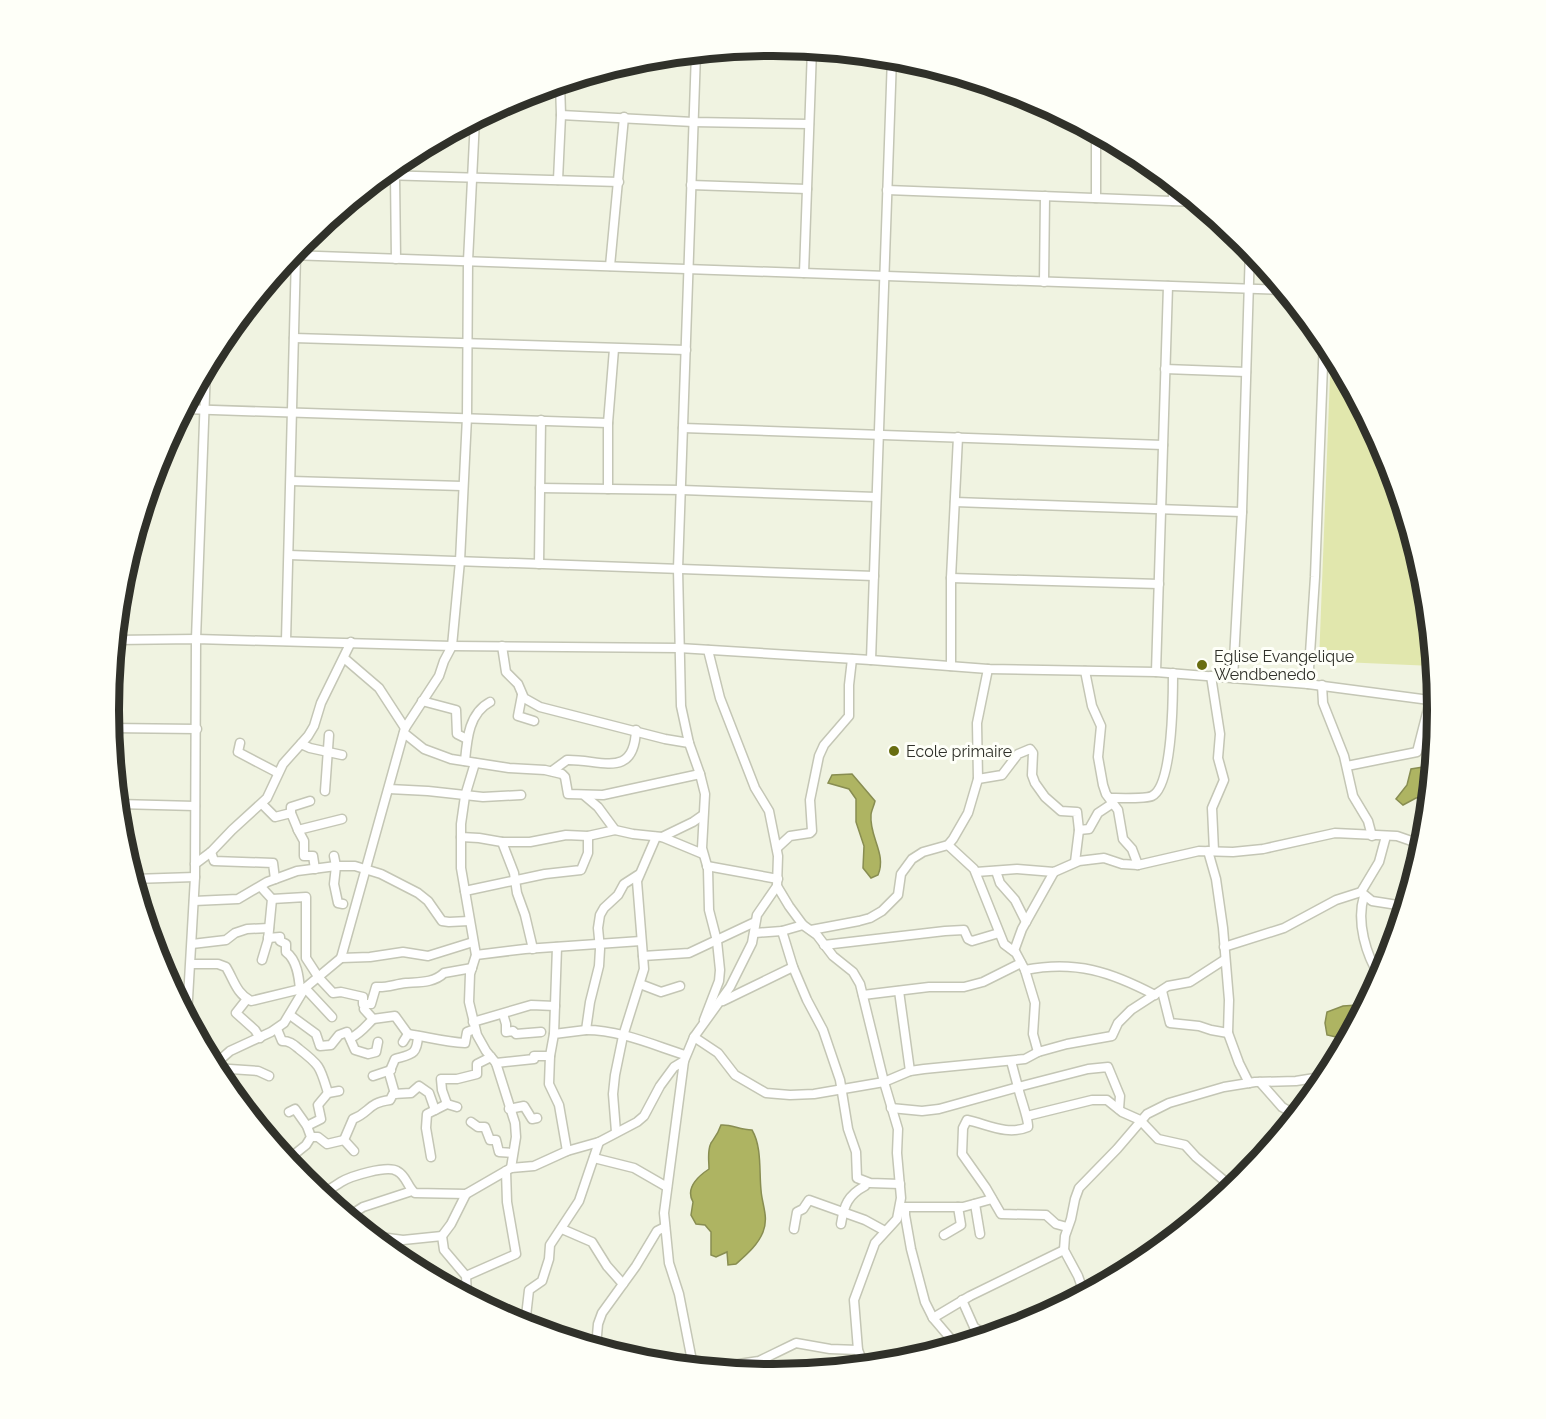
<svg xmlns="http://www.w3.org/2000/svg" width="1546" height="1419" viewBox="0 0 1546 1419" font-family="Raleway,sans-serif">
<rect width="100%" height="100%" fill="#f0f3e1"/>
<polygon fill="#e1e7ad" points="1331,351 1387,456 1425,580 1433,666 1319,661"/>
<g fill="#aeb462" stroke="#888d51" stroke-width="1.5">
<polygon points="1423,767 1431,771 1429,797 1416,798 1403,805 1396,799 1407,785 1411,769"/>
<path d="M852 774 875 801C874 806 871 811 871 815 869 837 887 854 878 875L871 878 863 868 864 846 856 822V799L849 789 828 783 832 775Z"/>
<polygon points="1357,1005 1359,1016 1350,1033 1336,1037 1327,1035 1325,1023 1327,1012 1343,1006"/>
<path d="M721 1125C731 1124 740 1130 752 1130 762 1147 759 1170 761 1190 762 1205 769 1217 763 1232 758 1245 746 1255 736 1264L728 1265 727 1252 716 1257 711 1255V1232L705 1225 696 1224 691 1215 693 1202C685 1188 697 1177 709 1169 709 1160 707 1151 711 1143 716 1136 718 1134 721 1125Z"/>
</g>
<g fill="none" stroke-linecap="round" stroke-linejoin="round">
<g stroke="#c4c6b5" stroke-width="11">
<g id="street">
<polyline points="760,46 797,47"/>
<polyline points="696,53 678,569 681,706 689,743 700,774 705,794 702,848 708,869 709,910 717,941 720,970 719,981 704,1020"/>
<polyline points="561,115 693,122 809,124"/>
<polyline points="382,175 619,182"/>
<polyline points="395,175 396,259"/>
<polyline points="558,180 561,115 560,83"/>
<polyline points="691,185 807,189"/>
<polyline points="887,190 1197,202"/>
<polyline points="1096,198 1096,132"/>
<polyline points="1173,201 1173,183"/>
<polyline points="290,255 1284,290"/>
<polyline points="610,266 624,117"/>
<polyline points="804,273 812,49"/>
<polyline points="1044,282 1045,196"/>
<polyline points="294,338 686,350"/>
<polyline points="1165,369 1246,372"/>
<polyline points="184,409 608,423"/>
<polyline points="683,428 1163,445"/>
<polyline points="291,481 462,486"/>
<polyline points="540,488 682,490 876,497"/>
<polyline points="608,489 608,423 614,349"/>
<polyline points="955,502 1242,512"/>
<polyline points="289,555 874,576"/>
<polyline points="539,564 541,420"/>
<polyline points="951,578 1159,584"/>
<polyline points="115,640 196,639 452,646 679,648 871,660 988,669 1156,672 1308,684 1437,701"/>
<polyline points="286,641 296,255"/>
<polyline points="502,646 506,672 518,684 524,698 540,707 665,739 689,743"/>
<polyline points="708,650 720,698 755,788 769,811 778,856 777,886 789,906 803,925 817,935 833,956 853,972 860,984 884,1082 898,1129 897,1153 901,1198 897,1219 875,1243 854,1300 858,1350 864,1365"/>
<polyline points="344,658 379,688 405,728"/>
<polyline points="871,660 892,57"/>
<polyline points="951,666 951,578 958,437"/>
<polyline points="1085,671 1092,706 1101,726 1098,757 1103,785 1106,794 1118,810 1123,839 1132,849 1138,865"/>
<polyline points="1156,672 1168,286"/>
<polyline points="1211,676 1220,734 1218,758 1224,780 1212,808 1214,851"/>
<polyline points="1233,678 1242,512 1250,248"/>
<polyline points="1308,684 1315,577 1324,338"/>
<polyline points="1322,685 1323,703 1344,756 1353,796 1368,821 1372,836"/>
<polyline points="522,695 518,716 534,721"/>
<polyline points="422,701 456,710 457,734 467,739"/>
<polyline points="110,728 197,729"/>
<polyline points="404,733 424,749 451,759 509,768 545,770 562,774 565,777 568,794 603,795 700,774"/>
<polyline points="240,743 238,752 278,773"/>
<polyline points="301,744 310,748 342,755"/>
<path d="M465 761C467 739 469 713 490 702"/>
<polyline points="475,763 465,796 461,824 461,868 476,955 470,974 469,1002 477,1035 486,1051 496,1063 515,1123 516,1137 511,1168"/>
<polyline points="1347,766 1417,752 1430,701"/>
<path d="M552 771 567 760C600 759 634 780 636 730"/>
<polyline points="978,779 1002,775 1018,754 1030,749 1033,753 1032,775 1035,783 1045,797 1061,811 1077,812 1079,830 1089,829 1098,813 1113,803"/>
<polyline points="389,789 428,791 483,797 521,795"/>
<polyline points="325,791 329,735"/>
<polyline points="585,796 598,807 615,830 633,834 662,837 703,854"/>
<path d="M1110 798C1119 798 1146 799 1152 796 1173 786 1173 696 1173 673"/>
<polyline points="118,804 195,806"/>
<polyline points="262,804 275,817 291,813 298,830"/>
<polyline points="291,813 291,807 310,801"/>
<polyline points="461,837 479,838 502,842 514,873 517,893 525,915 533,949"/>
<polyline points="662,837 693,822 703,815"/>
<polyline points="502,842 530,842 566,835 588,836 615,830"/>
<polyline points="948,845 974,869 1004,944 1016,953 1025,970 1035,1003 1033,1034 1038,1052"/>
<polyline points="777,848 790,836 810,833 812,831 810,800 819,756 824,745 849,716 849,685 852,659"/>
<polyline points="1208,851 1216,879 1223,928 1229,1000 1228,1033 1239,1063 1249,1083"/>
<polyline points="211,852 214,861 273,863 275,879"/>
<polyline points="334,856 336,866 334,884 338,903 343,904"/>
<polyline points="1075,862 1079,830"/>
<polyline points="195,864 211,852 232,830 267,798 283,764 308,736 314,726 321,703 351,642"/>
<polyline points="707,866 778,879"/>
<polyline points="315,869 313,856 304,856 304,841 298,830 342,819"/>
<polyline points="996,871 1000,883 1015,900 1026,922"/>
<polyline points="976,872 1017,869 1054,872 1079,861 1104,858 1122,864 1138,865 1199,851 1233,852 1263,849 1335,833 1397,836 1423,845"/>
<path d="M638 875 624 884 618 895 604 908 600 915 598 928 600 949 599 966 590 1002 586 1030C620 1030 653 1045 685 1055"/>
<polyline points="133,879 195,877"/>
<polyline points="261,887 272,899 268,940 262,960"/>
<polyline points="465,891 545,874 581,870 588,853 588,836"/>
<polyline points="1361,892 1372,901 1404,906"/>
<path d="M1364 896C1356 922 1366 955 1380 977"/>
<path d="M272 899 306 897V958L319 978 333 993 341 992 363 997V1004H371L376 987C387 988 395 984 406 983 419 982 434 983 444 973L472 968"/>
<polyline points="194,901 238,899 267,882 297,871 336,866 355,866 381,874 418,893 428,901 442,921 449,922 469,921"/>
<polyline points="811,930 859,921 870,918 882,911 898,895 901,874 912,859 923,852 948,845 953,839 968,813 978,779 977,723 988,669"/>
<polyline points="782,931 793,967 807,1000 823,1030 840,1080 848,1129 856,1152 857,1178 870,1183 900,1184"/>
<polyline points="755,933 782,931 803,925"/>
<path d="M268 938 280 937V941L286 944V952C297 960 299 977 300 990"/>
<polyline points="192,944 226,940 235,933 247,929 269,928"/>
<polyline points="824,945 945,931 964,930 968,939 972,941 999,933"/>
<polyline points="1224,947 1284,928 1336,900 1361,892 1379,862 1386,836"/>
<polyline points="1014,951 1022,929 1054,872"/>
<polyline points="476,955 525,949 641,941"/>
<polyline points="643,956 689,953 755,922"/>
<polyline points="341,958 370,957 403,952 428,956 473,942"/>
<path d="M191 964H218L226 967C234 980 236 993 251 1001L305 988 341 958 405 728 439 676 444 661 452 646 460 561 467 417 468 261 475 119"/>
<path d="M1025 970C1076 960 1111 972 1155 995"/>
<polyline points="640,984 661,992 680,986"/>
<polyline points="899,991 910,1071"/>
<polyline points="1162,991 1170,1023 1199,1026 1211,1030 1228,1033"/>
<polyline points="863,995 929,987 964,987 983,982 1021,963"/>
<polyline points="247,999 236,1013 255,1030 260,1038"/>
<polyline points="723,1001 793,967"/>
<polyline points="366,1004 364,1009 373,1019 395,1016 408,1034"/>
<polyline points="503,1014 506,1024 506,1032 513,1031 516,1034 541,1032"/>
<polyline points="290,1015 316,1034 320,1046 331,1045 339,1035 347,1032 355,1050 368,1054 376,1052 378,1042"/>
<polyline points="187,1016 195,877 196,639 206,368"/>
<polyline points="473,1022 531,1005 555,1006"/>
<path d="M277 1029 282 1041C290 1041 293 1044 299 1049 321 1066 320 1067 328 1093"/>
<polyline points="554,1034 557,947"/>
<polyline points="694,1037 718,1053 735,1075 766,1093 790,1095 814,1094 884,1082 910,1071 924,1069 1025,1059 1038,1052 1067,1044 1112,1036 1118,1023 1131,1010 1168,986 1190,982 1224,960"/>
<path d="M351 1038C361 1033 365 1027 373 1019"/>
<path d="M403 1042 408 1034C428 1037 445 1042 465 1043L467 1032 475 1029"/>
<polyline points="1011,1061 1018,1087 1088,1069 1108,1067 1120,1096 1119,1109"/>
<polyline points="211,1062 222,1058 230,1051 271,1032 284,1023 305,988 332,1017"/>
<polyline points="496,1063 534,1059 534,1056 550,1056"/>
<polyline points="215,1068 258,1071 269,1076"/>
<polyline points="373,1076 391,1070"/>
<polyline points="1260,1082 1282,1107 1296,1115"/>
<path d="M395 1094 389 1073 395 1059C412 1054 417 1055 418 1036"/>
<polyline points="447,1104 442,1090 441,1079 457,1079 477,1074 477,1064 491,1057"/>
<path d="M891 1108 922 1111 939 1109 1018 1087C1020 1097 1029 1120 1028 1127 1007 1136 987 1124 967 1120L963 1128 962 1154 986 1188 1001 1214 1046 1215 1056 1224 1067 1227"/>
<polyline points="509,1109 524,1106 532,1119 537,1118"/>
<polyline points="289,1112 295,1109 307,1126 311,1137 306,1145 291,1157"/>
<polyline points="1027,1116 1092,1100 1107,1100 1122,1112 1140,1120 1158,1139 1185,1145 1196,1157 1233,1188"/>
<polyline points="471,1122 478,1127 485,1127 490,1140 496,1140 499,1152 513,1153"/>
<polyline points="307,1126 321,1119 318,1105 328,1093 339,1091"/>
<polyline points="616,1132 613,1094 615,1075 623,1036 644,969 637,881 656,837"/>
<polyline points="311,1137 318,1137 327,1144 344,1140"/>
<path d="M354 1151 344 1140 353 1119C371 1112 367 1103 390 1100L393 1094 411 1093 419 1086 429 1093 435 1110"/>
<polyline points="567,1151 559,1105 549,1084 550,1056 554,1034 586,1030"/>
<polyline points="431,1157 426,1128 427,1114 447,1104 457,1107"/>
<polyline points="594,1158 634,1168 667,1187"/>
<path d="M320 1193C329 1191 333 1187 341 1182 351 1176 387 1165 397 1171 407 1176 407 1187 415 1193L466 1194 511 1168 534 1166 567 1151 599 1142 637 1122 644 1116 660 1086 674 1067 684 1061"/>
<polyline points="466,1194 451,1224 442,1236 444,1250 466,1276 467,1296"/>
<polyline points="975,1204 980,1234"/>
<polyline points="901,1207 963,1207 992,1199"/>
<polyline points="905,1207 905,1215 911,1249 925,1302 933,1318 956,1345"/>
<path d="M841 1224C844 1205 848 1195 865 1186V1182"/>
<polyline points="361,1227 352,1214 363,1207 412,1191"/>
<polyline points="562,1229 592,1242 607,1266 623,1284"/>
<polyline points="794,1229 797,1212 803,1209 809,1200 865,1220 885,1231"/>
<polyline points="944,1235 961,1225 958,1207"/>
<polyline points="372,1236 403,1240 442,1236"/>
<polyline points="466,1276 516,1254 507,1202 506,1171"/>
<polyline points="1084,1293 1078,1276 1064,1250 1065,1236 1071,1219 1075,1199 1079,1188 1117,1149 1147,1114 1169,1103 1224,1087 1255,1082 1296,1081 1327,1076"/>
<polyline points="962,1300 974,1327 987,1336"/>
<polyline points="933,1318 970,1296 1064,1250"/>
<polyline points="525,1325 529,1290 542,1281 549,1259 550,1245 579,1201 599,1142"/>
<polyline points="596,1347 598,1324 602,1313 636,1266 657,1231 665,1227"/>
<polyline points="693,1366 679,1294 669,1263 664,1213 684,1061 694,1037 730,987 752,943 757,915 777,886"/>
<polyline points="712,1368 759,1361 796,1343 830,1349 858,1350"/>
</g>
</g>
<use href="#street" stroke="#fff" stroke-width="8"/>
</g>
<g fill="#686d10" stroke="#fefff8" stroke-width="2">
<circle cx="1202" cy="665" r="6"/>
<circle cx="894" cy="751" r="6"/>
</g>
<g text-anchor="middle" stroke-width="6" stroke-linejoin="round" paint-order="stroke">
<g font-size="16" fill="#30312a" stroke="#fefff8" text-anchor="start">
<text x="1214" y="662">Eglise Evangelique<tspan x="1214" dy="18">Wendbenedo</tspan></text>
<text x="906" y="757">Ecole primaire</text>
</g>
</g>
<path d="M0 0H1546V1419H0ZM119 710a654 654 0 1 1 1308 0a654 654 0 1 1-1308 0Z" fill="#fefff8" fill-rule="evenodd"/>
<path fill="none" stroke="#30312a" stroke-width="8" d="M119 710a654 654 0 1 1 1308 0a654 654 0 1 1-1308 0Z"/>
</svg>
